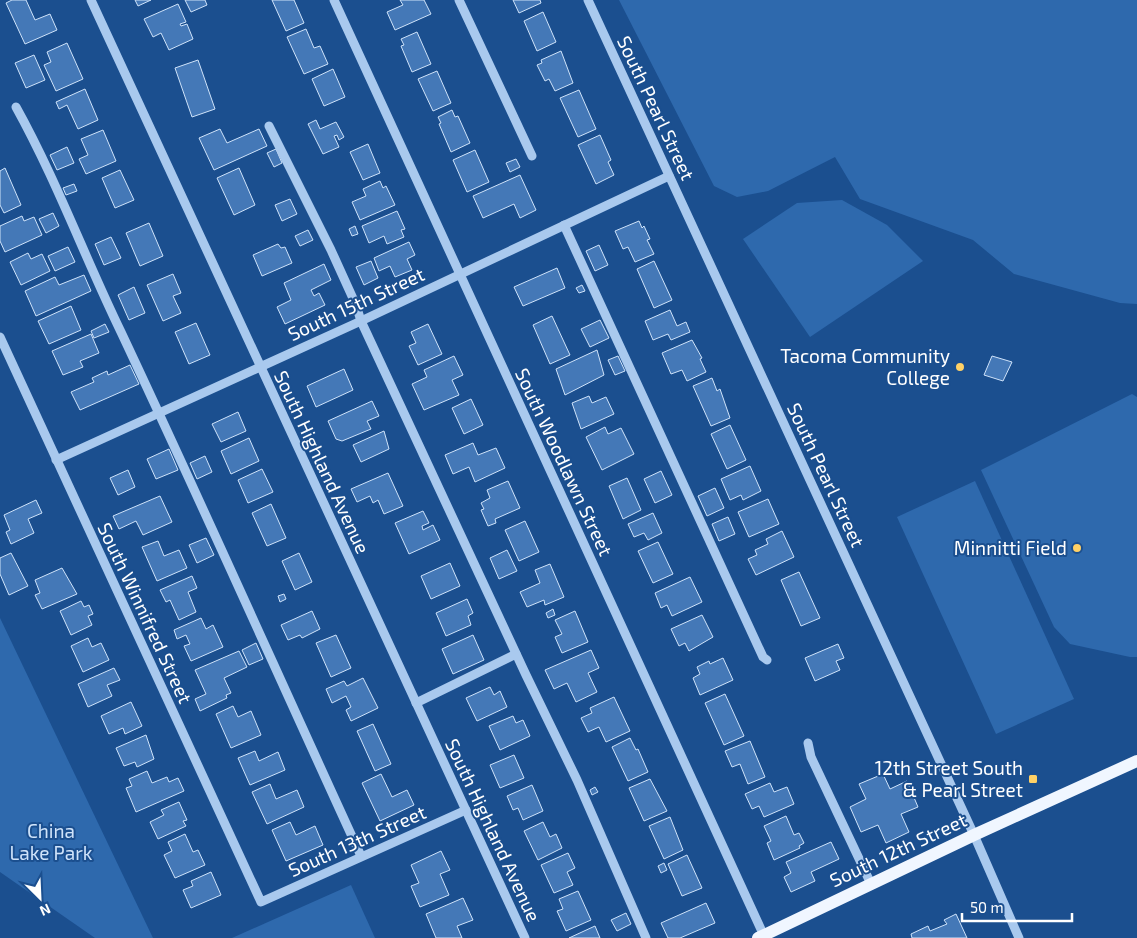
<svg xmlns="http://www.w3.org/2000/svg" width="1137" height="938" viewBox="0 0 1137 938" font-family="'Exo 2',sans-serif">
<rect width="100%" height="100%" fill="#1b4f8f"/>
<g fill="#2e69ad">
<polygon points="619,0 1137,0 1137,304 1120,303 1014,274 973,240 860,199 835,157 768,191 737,197 714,186"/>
<polygon points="842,200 887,225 923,261 810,337 743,239 797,203"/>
<polygon points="1132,394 1137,397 1137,657 1130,657 1070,644 1054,627 981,470"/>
<polygon points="975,481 1074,699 996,734 897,517"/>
<polygon points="0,618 153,938 95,938 0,872"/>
<polygon points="351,885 375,938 232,938"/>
</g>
<g fill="#4478b7" stroke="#cfe3fa">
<polygon points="12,0 26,0 35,20 50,14 57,30 25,44 6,3"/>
<polygon points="135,0 151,0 138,6"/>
<polygon points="185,0 205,0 207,5 191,12"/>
<polygon points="272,0 294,0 304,23 286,31"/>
<polygon points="400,0 424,0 431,14 395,30 387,12 403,5"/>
<polygon points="513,0 540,0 541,3 519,13"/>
<polygon points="178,4 186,22 180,24 181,26 187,24 193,39 169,50 161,33 153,37 144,19"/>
<polygon points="543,12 556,42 537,51 524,21"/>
<polygon points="306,29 314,48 320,46 328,64 304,74 287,37"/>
<polygon points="417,32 431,64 412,72 401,46 404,45 401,39"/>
<polygon points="67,43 83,79 56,91 44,65 51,62 47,52"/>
<polygon points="561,51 573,83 555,91 549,79 545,81 537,65 542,63 541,60"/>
<polygon points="34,55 45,80 26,88 15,63"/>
<polygon points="198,60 215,109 192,117 175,68"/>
<polygon points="333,69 345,97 324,106 312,79"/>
<polygon points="437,71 451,103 433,111 418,79"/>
<polygon points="85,89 98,120 78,129 67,105 59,109 56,102"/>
<polygon points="579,90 596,129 578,137 560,98"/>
<polygon points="452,110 455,117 458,116 470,143 451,152 439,124 441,123 438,117"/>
<polygon points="316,120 320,129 336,122 344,137 339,140 337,135 334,136 339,147 323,154 308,124"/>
<polygon points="220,129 227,143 259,129 267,146 214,170 199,138"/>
<polygon points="103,130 116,161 86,174 79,159 88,155 81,139"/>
<polygon points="600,135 611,160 608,162 614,175 596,184 578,145"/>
<polygon points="368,144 380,173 363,180 350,152"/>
<polygon points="67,147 74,163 57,170 50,155"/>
<polygon points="276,149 282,163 274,167 267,153"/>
<polygon points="475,150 489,182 467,192 453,160"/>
<polygon points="516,159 520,167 510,172 506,163"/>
<polygon points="5,168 21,205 4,213 0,205 0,171"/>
<polygon points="239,168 255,205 234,215 217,178"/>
<polygon points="120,170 134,200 115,208 102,178"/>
<polygon points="520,175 536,210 520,218 514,204 483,218 473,196"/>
<polygon points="380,181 383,188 386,186 395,205 360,220 352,202 366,196 363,189"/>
<polygon points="74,184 77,191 66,195 63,188"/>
<polygon points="290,199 297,214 282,221 275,205"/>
<polygon points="397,211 405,229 401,230 404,237 387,244 384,236 369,243 362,226"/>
<polygon points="53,213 59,226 46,233 39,219"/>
<polygon points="22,216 24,221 34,217 42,235 5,252 0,241 0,226"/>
<polygon points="639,221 642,228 644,226 650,239 647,240 654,254 635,262 628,247 623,249 615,231"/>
<polygon points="149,223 163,256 140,266 126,233"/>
<polygon points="355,226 358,234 352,236 349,229"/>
<polygon points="308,230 313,240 300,246 295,236"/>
<polygon points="111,237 121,258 104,265 95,244"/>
<polygon points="409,242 415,255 407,259 412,270 395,277 390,266 379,271 374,258"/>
<polygon points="278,244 281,248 285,247 292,263 262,276 253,255"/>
<polygon points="599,245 608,265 595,271 586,251"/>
<polygon points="68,247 75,262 55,271 48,256"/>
<polygon points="28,253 31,259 42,254 50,271 21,285 10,262"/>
<polygon points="371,261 378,278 364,285 356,267"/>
<polygon points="654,261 672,300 654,308 637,269"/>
<polygon points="324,264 331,280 311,290 314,296 319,293 325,305 285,324 277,307 291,300 284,283"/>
<polygon points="557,268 565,288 523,306 514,287"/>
<polygon points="173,274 181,293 173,296 181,313 163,321 147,285"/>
<polygon points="84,275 91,291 36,316 25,291 55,277 59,285"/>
<polygon points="582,285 585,291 579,293 576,288"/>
<polygon points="134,287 145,313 129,320 118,295"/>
<polygon points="71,306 81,330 49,344 38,321"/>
<polygon points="670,310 677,326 686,322 690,332 671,340 668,334 653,340 645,321"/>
<polygon points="552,316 570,355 550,364 533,325"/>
<polygon points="600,320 609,338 590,347 581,329"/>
<polygon points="196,323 210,355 189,364 175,332"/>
<polygon points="105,324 109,332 94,338 91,331"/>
<polygon points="428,324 442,354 418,365 409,346 416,343 411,332"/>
<polygon points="91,334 99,353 80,361 83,367 63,375 52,351"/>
<polygon points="692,340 702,358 700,359 706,372 687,381 682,370 671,374 662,353"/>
<polygon points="597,350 604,375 565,395 556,369"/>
<polygon points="454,356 463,375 452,380 459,395 424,410 412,384 427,377 424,370"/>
<polygon points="618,356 625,371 615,375 608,360"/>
<polygon points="992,356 1012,362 1003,381 984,375"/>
<polygon points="130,365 139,384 80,410 71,392 94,382 92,378 107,371 108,375"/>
<polygon points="344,369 353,390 316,407 307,386"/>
<polygon points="712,378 717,391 720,389 730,418 711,426 693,386"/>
<polygon points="589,396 592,403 606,397 614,414 581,429 572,403"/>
<polygon points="471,399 483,425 464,434 452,408"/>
<polygon points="372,401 379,416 367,421 371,429 342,441 336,439 328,421"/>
<polygon points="238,412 246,431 221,442 212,424"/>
<polygon points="730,425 746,460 727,469 711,434"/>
<polygon points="605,427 608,434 621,428 634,454 602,470 586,437"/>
<polygon points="384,431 389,449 361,462 353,445"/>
<polygon points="249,438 259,461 231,474 221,451"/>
<polygon points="473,443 478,455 496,448 505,468 475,482 469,467 453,474 445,455"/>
<polygon points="169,449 178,470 156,479 147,459"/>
<polygon points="205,456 212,472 197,479 190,463"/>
<polygon points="750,466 761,491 743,500 741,495 730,500 721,479"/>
<polygon points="262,469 273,492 248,503 238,480"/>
<polygon points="128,470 135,487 118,495 110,478"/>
<polygon points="661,471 672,495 655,503 644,479"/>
<polygon points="388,473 403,506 384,514 378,500 373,503 370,496 357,502 351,489"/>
<polygon points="627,478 641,510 623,519 609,486"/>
<polygon points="508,481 520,508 495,519 496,523 488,526 481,510 484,509 481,503 490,498 487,490"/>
<polygon points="715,488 724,508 707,516 698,496"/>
<polygon points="160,496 172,522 143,535 136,521 119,529 113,516"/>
<polygon points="768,499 779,524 749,537 738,512"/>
<polygon points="36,500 42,513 28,519 34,533 11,544 6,532 10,530 4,515"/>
<polygon points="271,504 286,538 267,546 252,513"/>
<polygon points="423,511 429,523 422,526 423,530 433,525 440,540 409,554 395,523"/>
<polygon points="653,513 662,533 648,540 644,533 634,537 628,524"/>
<polygon points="728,517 735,534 719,541 712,524"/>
<polygon points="525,521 539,552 519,561 505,530"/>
<polygon points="782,531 794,557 756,575 748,559 757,555 755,550 768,544 766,539"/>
<polygon points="206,538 214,555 197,563 189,545"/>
<polygon points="158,541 164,556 179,550 187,568 157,581 142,547"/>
<polygon points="658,542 673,574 653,583 638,551"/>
<polygon points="507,550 517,571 499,579 490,558"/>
<polygon points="11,553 28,586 9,595 0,574 0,558"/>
<polygon points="299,553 312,582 295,590 282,561"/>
<polygon points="450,563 460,586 431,599 421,576"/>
<polygon points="550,564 564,597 545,605 544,600 527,607 520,592 540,583 535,570"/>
<polygon points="62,568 77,594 42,609 35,595 40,593 35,580"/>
<polygon points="799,572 820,618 801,626 781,580"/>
<polygon points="192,576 197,588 188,592 196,612 179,620 170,600 166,602 160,590"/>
<polygon points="690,577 702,602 672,616 667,605 661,608 655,593"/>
<polygon points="284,594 286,599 280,602 278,596"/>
<polygon points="467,599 473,613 468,616 471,625 446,636 436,613"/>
<polygon points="81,601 84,607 89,605 93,614 88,616 92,625 71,635 60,611"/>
<polygon points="553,609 555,615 548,618 546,613"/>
<polygon points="312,611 320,629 302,638 300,635 288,640 281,625"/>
<polygon points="575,611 588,642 562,653 555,637 562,634 555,620"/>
<polygon points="702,615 713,637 689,651 685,643 679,646 671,629"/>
<polygon points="201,618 206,629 213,625 223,647 191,661 184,646 190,644 186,635 177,639 174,630"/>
<polygon points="336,635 351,668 331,677 316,643"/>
<polygon points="473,635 484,660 453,674 442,649"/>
<polygon points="88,638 92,647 101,643 109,660 83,672 71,646"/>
<polygon points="256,643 263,659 249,665 242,650"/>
<polygon points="838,644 844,658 836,661 840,670 815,681 805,658"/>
<polygon points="591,650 599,668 588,673 597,692 576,702 567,683 554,689 545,670"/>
<polygon points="239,651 247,667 224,678 231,693 226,695 227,698 200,711 195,699 206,694 195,670"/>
<polygon points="723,658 733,680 700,695 693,678 700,674 697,667 709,661 710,664"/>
<polygon points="114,668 120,680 107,685 112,696 88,707 78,684"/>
<polygon points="363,678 378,708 351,721 346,710 351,707 346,696 332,703 326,689 344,681 347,686"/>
<polygon points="490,687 494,695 500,691 507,707 477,721 466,698"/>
<polygon points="725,694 744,736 724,745 705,703"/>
<polygon points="614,697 630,731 606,742 599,727 588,732 581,718 592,713 590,708"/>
<polygon points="131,702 142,726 125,734 123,728 109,734 101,716"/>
<polygon points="233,706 238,717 251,711 261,735 231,748 216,714"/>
<polygon points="513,716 516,723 523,720 530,736 500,750 489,726"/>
<polygon points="373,724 391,764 375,771 357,731"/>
<polygon points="146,735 154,759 137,767 135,762 124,766 116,748"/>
<polygon points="630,738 636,750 638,749 648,772 628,781 612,747"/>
<polygon points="750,741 765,777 748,784 740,764 732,767 725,751"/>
<polygon points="255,751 259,761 278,752 285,770 250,785 238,758"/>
<polygon points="514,755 524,778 500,788 490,765"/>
<polygon points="147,771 152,783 167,777 169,782 178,778 184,791 136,812 126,788 132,786 129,779"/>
<polygon points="381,774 392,797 407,790 414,805 380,821 362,783"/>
<polygon points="883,774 890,789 907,781 918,807 901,814 909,832 886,843 878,825 861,832 850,807 866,799 859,784"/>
<polygon points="650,779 667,811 644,821 629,788"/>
<polygon points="770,783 774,792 787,787 794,804 764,817 759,806 752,809 745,794"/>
<polygon points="270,784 276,799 297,790 304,807 267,824 252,792"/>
<polygon points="532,785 543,811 523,820 518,808 513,810 507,796"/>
<polygon points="595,787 598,792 592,795 590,790"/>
<polygon points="179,802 187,820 183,821 186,826 158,839 150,822 164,815 161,810"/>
<polygon points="786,816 794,835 799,833 804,843 799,846 800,848 774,860 767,843 771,841 764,826"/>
<polygon points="670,817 683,850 664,859 649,826"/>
<polygon points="290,822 296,835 315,826 323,845 286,861 272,830"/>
<polygon points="543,822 550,837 556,834 562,848 538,860 524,831"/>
<polygon points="185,834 193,852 198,850 205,865 175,878 164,855 172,851 168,842"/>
<polygon points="831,842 839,859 811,872 815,881 791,892 784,877 791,873 786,862"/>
<polygon points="441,851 450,870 440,874 449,895 420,907 411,886 419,883 411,865"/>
<polygon points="568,853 575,868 567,872 573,885 554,893 541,865"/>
<polygon points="687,855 702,888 682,896 668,864"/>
<polygon points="664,863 667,870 661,873 658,866"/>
<polygon points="211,872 221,895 191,908 183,890 193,886 191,881"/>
<polygon points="578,891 591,920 566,931 557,911 563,909 559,899"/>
<polygon points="463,898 473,920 457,926 462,938 436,938 426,914"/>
<polygon points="706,903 715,923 680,938 668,938 661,923"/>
<polygon points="626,913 631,924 617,931 611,920"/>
<polygon points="956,914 967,938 912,938 911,934 928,926 930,931 947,924 944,920"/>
<polygon points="595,926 600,938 569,938"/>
</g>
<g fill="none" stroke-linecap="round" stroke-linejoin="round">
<g stroke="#a9c9ee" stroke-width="9">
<polyline points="91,0 525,938"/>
<polyline points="334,0 765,938"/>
<polyline points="459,0 532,156"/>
<polyline points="588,0 974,835 1019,938"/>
<path d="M16 107C56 179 85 258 121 332 203 506 281 682 361 856"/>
<polyline points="269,126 331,250 356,305 361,321 526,675 577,780 646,938"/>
<polyline points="564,225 763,657 767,660"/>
<polyline points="0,337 261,902 466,810"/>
<polyline points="56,460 361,321 669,176"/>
<polyline points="416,703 516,654"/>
<polyline points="808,743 811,757 871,884"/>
</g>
<polyline stroke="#f0f6ff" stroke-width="12" points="758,938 974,835 1137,761"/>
</g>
<g fill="#ffd166" stroke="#1b4f8f" stroke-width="2">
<circle cx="960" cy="367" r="5"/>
<circle cx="1077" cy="548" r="5"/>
<rect x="1028" y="774" width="10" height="10" rx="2.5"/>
</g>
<g text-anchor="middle" stroke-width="4" stroke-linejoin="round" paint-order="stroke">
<g font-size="19" fill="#fff" stroke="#1b4f8f">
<text transform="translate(656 108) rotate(65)" y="7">South Pearl Street</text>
<text transform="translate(356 304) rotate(-25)" y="7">South 15th Street</text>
<text transform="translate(322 462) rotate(65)" y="7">South Highland Avenue</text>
<text transform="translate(564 462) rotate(65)" y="7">South Woodlawn Street</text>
<text transform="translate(826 475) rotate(65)" y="7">South Pearl Street</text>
<text transform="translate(145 613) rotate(65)" y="7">South Winnifred Street</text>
<text transform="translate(493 830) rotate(65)" y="7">South Highland Avenue</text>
<text transform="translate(357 841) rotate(-24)" y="7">South 13th Street</text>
<text transform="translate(898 850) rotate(-25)" y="7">South 12th Street</text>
</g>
<g font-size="19" fill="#fff" stroke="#1b4f8f" text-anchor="end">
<text x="950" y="363">Tacoma Community<tspan x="950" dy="22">College</tspan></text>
<text x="1067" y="555">Minnitti Field</text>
<text x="1023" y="775">12th Street South<tspan x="1023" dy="22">&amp; Pearl Street</tspan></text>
</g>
<g font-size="19" fill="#cfe3fa" stroke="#1b4f8f">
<text x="51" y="838">China<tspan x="51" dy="22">Lake Park</tspan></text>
</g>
</g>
<g transform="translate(40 898) rotate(156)" stroke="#1b4f8f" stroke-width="4" paint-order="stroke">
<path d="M0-4L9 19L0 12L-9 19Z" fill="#ffffff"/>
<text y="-8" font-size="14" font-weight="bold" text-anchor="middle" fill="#ffffff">N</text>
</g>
<path d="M962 913v8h110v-8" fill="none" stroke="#ffffff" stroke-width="2.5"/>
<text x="970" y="913" font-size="15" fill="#ffffff" stroke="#1b4f8f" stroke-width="4" paint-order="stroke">50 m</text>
</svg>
